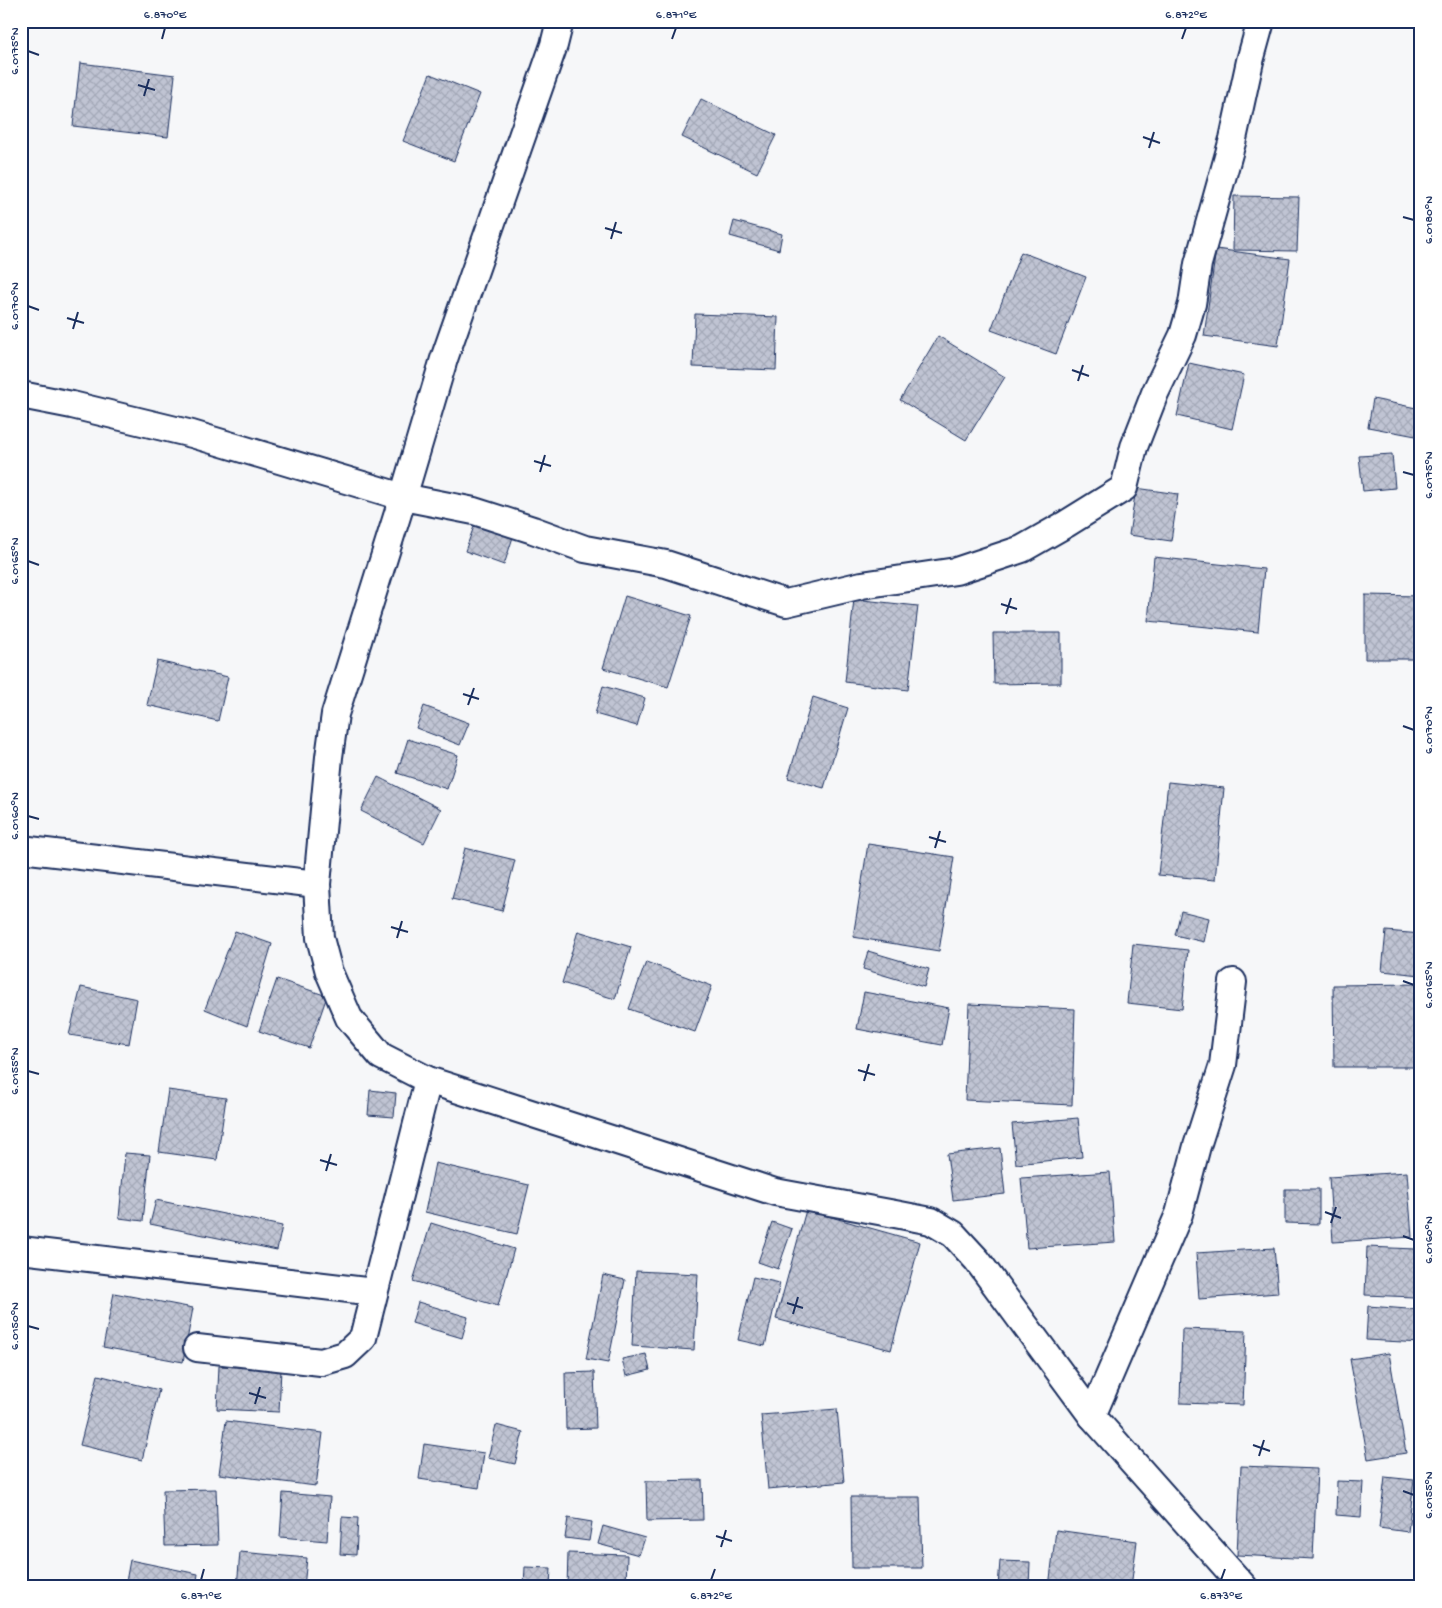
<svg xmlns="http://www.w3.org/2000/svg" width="1442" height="1608" viewBox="0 0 1442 1608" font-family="'Gochi Hand',sans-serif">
<defs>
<pattern id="building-cross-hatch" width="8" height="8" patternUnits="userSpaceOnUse" patternTransform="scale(1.25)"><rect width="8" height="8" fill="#c0c4d3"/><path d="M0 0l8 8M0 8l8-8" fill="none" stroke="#a4a9b8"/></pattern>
</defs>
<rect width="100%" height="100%" fill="#f6f7f9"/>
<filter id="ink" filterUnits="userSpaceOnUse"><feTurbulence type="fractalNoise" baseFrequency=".02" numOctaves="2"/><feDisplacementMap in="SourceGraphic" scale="10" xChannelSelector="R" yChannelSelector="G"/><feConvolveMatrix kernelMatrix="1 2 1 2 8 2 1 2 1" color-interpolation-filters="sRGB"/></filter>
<g filter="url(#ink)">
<g fill="url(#building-cross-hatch)" stroke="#1b2f5e">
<polygon points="80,63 175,75 168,137 73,126"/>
<polygon points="430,74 480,94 454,161 403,141"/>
<polygon points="701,99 776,135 757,173 682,137"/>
<polygon points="1234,196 1299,197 1297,251 1233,250"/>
<polygon points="734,221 782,234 779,250 730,236"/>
<polygon points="1421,227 1421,242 1417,241"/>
<polygon points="1216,249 1290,259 1278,346 1204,336"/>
<polygon points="1021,252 1086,277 1056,354 991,330"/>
<polygon points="695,314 778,317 776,370 693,367"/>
<polygon points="938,336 1005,377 966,440 900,400"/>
<polygon points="1189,363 1244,375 1232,429 1177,416"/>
<polygon points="1373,399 1421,409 1421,437 1368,427"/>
<polygon points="1392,454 1395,488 1363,491 1359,456"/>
<polygon points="1136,488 1178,494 1171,541 1129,535"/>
<polygon points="476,521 514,534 504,565 465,551"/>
<polygon points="1154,557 1264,569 1258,632 1148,621"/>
<polygon points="1365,595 1421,596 1421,659 1365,659"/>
<polygon points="625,596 691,616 668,687 603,668"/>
<polygon points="854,599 918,606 908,690 845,682"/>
<polygon points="993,633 1061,633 1061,683 994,684"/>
<polygon points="157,661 228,677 218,721 147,705"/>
<polygon points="603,686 645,698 637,726 595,714"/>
<polygon points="813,697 848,708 824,788 788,778"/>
<polygon points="424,706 469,723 460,745 416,728"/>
<polygon points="408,739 458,755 447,789 397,773"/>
<polygon points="378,777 441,809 424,843 361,811"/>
<polygon points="1168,782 1224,788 1215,880 1158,875"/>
<polygon points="868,844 954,857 939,951 853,937"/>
<polygon points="465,848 515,860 502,911 452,899"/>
<polygon points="1181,911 1209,918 1204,942 1175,935"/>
<polygon points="235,931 272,944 247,1026 205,1009"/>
<polygon points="578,931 631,947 615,999 562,983"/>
<polygon points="1386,931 1421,934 1421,975 1382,971"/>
<polygon points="1133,944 1188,950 1182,1009 1127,1003"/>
<polygon points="868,951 929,969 924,987 863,969"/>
<polygon points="646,962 712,986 695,1032 629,1009"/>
<polygon points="277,979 327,996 309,1048 259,1031"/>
<polygon points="1421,984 1421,1067 1334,1067 1333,985"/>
<polygon points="81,987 137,999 129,1044 69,1035"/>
<polygon points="864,992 949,1008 942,1045 857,1029"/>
<polygon points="969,1004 1075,1009 1072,1105 965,1100"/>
<polygon points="168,1090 226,1098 217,1160 159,1152"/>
<polygon points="370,1090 396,1093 394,1117 368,1115"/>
<polygon points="1078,1118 1082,1157 1016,1164 1012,1124"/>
<polygon points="1000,1148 1005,1194 953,1200 947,1154"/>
<polygon points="125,1153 150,1155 143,1221 119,1218"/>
<polygon points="435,1163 529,1185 517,1234 425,1212"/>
<polygon points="1110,1172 1115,1242 1027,1248 1021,1178"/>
<polygon points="1407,1172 1412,1237 1333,1242 1329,1177"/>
<polygon points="1285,1189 1319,1189 1319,1224 1285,1223"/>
<polygon points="156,1200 282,1226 277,1250 150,1224"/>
<polygon points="806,1210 920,1242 891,1350 776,1319"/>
<polygon points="772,1222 792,1229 778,1269 758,1262"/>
<polygon points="431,1223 514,1249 498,1306 413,1281"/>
<polygon points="1367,1247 1415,1249 1414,1297 1365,1295"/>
<polygon points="1274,1248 1278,1293 1199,1299 1196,1253"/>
<polygon points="636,1271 698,1274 694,1350 632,1346"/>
<polygon points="603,1275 625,1280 608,1363 586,1359"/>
<polygon points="753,1277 780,1283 765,1346 738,1340"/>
<polygon points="114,1293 193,1308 183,1362 103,1347"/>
<polygon points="418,1302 468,1317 462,1338 412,1323"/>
<polygon points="1368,1306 1421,1310 1421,1343 1366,1340"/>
<polygon points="1182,1329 1246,1331 1243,1405 1180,1403"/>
<polygon points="1389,1353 1406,1453 1368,1459 1350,1359"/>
<polygon points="646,1354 650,1370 626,1376 622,1359"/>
<polygon points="219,1366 281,1369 279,1412 217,1409"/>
<polygon points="594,1372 596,1428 566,1429 565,1373"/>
<polygon points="98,1375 159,1390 142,1460 80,1445"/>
<polygon points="837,1409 844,1482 768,1489 761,1415"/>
<polygon points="226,1421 323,1433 316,1486 219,1474"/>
<polygon points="496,1425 523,1432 515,1464 488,1458"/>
<polygon points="424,1444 484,1453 479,1488 419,1479"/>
<polygon points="1241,1466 1317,1469 1313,1559 1237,1555"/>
<polygon points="1385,1477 1414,1480 1408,1532 1379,1528"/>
<polygon points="702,1480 703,1520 647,1521 646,1481"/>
<polygon points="1337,1481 1363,1482 1361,1517 1336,1515"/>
<polygon points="216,1489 218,1545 165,1546 163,1490"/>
<polygon points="283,1493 330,1497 327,1541 280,1537"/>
<polygon points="851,1497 920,1497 922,1568 852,1568"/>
<polygon points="1421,1503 1421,1536 1416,1504"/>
<polygon points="342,1517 358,1518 356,1555 340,1554"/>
<polygon points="568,1518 592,1522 589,1541 565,1538"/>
<polygon points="603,1526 645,1538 639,1555 598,1544"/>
<polygon points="1056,1530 1137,1541 1131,1587 1049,1587"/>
<polygon points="240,1552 307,1558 304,1587 237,1587"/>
<polygon points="568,1553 627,1555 626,1587 567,1587"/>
<polygon points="130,1560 198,1574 196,1587 125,1587"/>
<polygon points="1000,1561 1030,1562 1029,1587 998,1587"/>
<polygon points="525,1567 551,1568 550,1587 524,1587"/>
</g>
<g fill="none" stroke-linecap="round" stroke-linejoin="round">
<g stroke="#1b2f5e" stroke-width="30">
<g id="street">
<polyline points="560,21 554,45 444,359 403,497 335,714 329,757 317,884 320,938 329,972 349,1018 381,1056 428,1080 775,1192 895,1214 931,1221 953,1234 977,1260 1092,1416 1244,1587"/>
<polyline points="21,395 72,405 192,434 403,497 474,511 533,530 585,549 666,564 786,603 862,585 956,571 1022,549 1066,524 1124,488 1134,447 1155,393 1183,335 1192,304 1198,264 1233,139 1250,61 1261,21"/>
<polyline points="21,849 317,884"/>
<polyline points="21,1250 374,1292"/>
<polyline points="197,1348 321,1362 345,1355 363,1338 428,1080"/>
<polyline points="1092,1416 1179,1214 1197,1146 1223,1065 1233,982"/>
</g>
</g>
<use href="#street" stroke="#fff" stroke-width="26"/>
</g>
</g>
<path fill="none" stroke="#1b2f5e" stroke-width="2" d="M162 39 165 28M672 39 676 28M1182 39 1186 28M28 51 39 55M138 85 155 90M144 96 149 79M1143 137 1160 143M1149 148 1154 132M1403 217 1414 220M605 228 622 233M611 239 616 222M28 306 39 310M67 318 84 323M73 329 78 312M1072 370 1089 376M1078 381 1083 365M534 461 551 466M540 472 545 455M1403 472 1414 475M28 561 39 565M1001 604 1017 609M1006 614 1011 598M463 694 479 699M468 705 474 688M1403 726 1414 730M28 816 39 819M929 837 946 842M935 848 940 831M391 927 408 932M397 938 402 921M1403 981 1414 985M858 1070 875 1075M28 1071 39 1074M864 1081 869 1064M320 1160 337 1165M326 1171 331 1154M1325 1212 1341 1218M1331 1223 1336 1207M1403 1236 1414 1240M787 1303 803 1308M793 1314 798 1297M28 1326 39 1329M249 1393 266 1398M255 1404 260 1387M1253 1445 1270 1451M1259 1456 1264 1440M1403 1491 1414 1495M716 1536 732 1541M721 1547 726 1530M201 1580 204 1569M711 1580 715 1569M1221 1580 1225 1569"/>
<rect width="1442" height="1608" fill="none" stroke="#fff" stroke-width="55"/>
<rect x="28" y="28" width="1386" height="1552" fill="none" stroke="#1b2f5e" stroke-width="2"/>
<g font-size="12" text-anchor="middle" fill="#1b2f5e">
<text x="165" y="18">6.870°E</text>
<text x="676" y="18">6.871°E</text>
<text x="1186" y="18">6.872°E</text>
<text transform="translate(14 51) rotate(-90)" y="4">6.0175°N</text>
<text transform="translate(1428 220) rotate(-90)" y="4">6.0180°N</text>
<text transform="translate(14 306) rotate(-90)" y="4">6.0170°N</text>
<text transform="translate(1428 475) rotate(-90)" y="4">6.0175°N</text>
<text transform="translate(14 561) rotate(-90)" y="4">6.0165°N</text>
<text transform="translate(1428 730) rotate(-90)" y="4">6.0170°N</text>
<text transform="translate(14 816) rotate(-90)" y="4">6.0160°N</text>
<text transform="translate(1428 985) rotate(-90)" y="4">6.0165°N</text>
<text transform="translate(14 1071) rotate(-90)" y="4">6.0155°N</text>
<text transform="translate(1428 1240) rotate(-90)" y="4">6.0160°N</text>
<text transform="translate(14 1326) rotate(-90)" y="4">6.0150°N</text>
<text transform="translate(1428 1495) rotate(-90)" y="4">6.0155°N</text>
<text x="201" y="1599">6.871°E</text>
<text x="711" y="1599">6.872°E</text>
<text x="1221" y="1599">6.873°E</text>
</g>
</svg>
